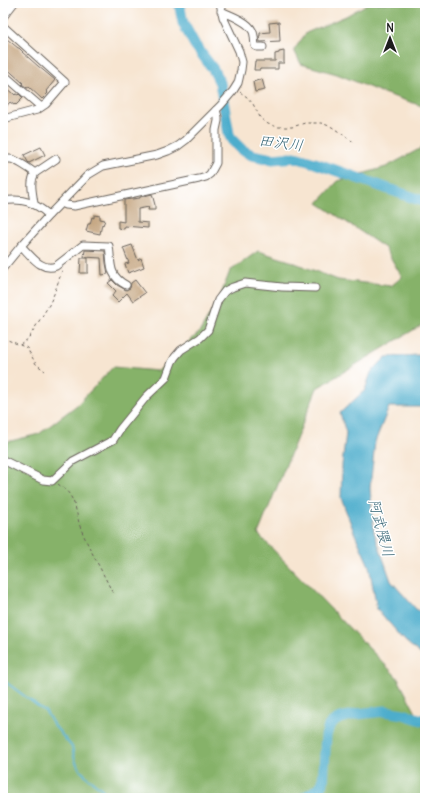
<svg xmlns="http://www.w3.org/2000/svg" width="428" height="801" viewBox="0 0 428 801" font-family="Delius,'Klee One',sans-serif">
<rect width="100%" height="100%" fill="#fff"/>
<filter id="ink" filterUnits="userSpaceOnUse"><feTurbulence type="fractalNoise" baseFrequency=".025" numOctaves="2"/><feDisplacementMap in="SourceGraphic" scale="8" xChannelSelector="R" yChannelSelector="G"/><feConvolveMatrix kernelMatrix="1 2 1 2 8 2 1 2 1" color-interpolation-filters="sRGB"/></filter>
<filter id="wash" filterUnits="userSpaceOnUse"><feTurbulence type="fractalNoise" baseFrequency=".012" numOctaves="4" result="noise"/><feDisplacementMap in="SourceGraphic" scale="16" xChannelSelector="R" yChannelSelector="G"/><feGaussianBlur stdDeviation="0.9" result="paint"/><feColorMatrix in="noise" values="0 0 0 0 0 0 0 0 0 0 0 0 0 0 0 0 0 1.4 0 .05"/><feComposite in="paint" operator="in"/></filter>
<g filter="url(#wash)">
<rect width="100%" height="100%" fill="#f7e5d1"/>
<g fill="#86b269" stroke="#516742">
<polygon points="369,3 425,3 425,107 383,93 337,74 301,64 294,50 306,33 346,16"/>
<polygon points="425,146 425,323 317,388 258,534 397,677 425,730 425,798 3,798 3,443 39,434 77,405 113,367 158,371 177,352 199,333 220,297 230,271 258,251 290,261 338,280 391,286 402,277 385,248 318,203 338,181 386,167"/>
</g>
<polygon fill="#4eadcc" stroke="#356474" points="418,355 425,356 425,407 389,407 375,442 370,488 374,532 391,581 416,609 425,614 425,658 405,641 377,609 369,566 354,532 341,498 342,465 346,433 340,413 365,390 371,372 386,357"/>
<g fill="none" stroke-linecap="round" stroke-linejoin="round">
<polyline stroke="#4eadcc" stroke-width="2" points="3,680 46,712 53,724 72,747 75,760 80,770 87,777 102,789 108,798"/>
<g stroke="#4eadcc" stroke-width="11">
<polyline points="179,3 183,23 195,45 213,69 220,83 229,134 232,140 242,150 252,155 272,159 295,157 315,163 420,200 425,202"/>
<polyline points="304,798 318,789 323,783 326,736 329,726 333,722 340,718 357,714 385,711 403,714 425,721"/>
</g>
</g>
<g id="blocks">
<g fill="#c5a681">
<polygon points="279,22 280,41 260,42 259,36 260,36 260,33 270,32 269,23"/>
<polygon points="7,39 18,48 19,48 23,52 22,52 38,66 55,80 46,91 48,93 42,99 29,87 27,88 22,84 23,83 3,65 3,43"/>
<polygon points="284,51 284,63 278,63 278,69 260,69 260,70 254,70 255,61 275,61 275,54 279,53 279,52"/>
<polygon points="262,79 265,90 255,92 253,82"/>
<polygon points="3,84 15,95 16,94 18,95 19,94 23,98 16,105 15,104 14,105 10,102 3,110"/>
<polygon points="41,147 45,155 29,163 28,162 24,155"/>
<polygon points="152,194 155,205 155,210 148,210 149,207 138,209 138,222 148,223 148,228 125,226 124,229 118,228 118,221 124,222 124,200 140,198 140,197"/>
<polygon points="94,215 100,216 100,219 105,220 103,225 102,224 100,234 86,231 88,224 90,224 92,217 94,218"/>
<polygon points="132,245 138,260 141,258 144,267 128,273 125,264 129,263 123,248"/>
<polygon points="85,250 105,251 106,263 108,274 102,275 101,258 84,257"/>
<polygon points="81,258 88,258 88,273 80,273"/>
<polygon points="112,280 117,285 126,290 130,288 131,283 135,280 145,293 133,301 127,293 118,302 112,296 116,291 108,283"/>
</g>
</g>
</g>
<g filter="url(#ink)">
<use href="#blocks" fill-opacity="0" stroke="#69625b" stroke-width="1"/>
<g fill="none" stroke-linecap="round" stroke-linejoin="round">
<g stroke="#69625b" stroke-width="9">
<g id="minor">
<path d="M221 11C230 15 247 21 252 30 255 34 254 41 255 46L257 47H263"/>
<polyline points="3,17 14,3"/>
<polyline points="3,26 65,82 46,104 37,110 3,119"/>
<polyline points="3,74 41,107"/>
<path d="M3 161C4 160 8 159 9 159 14 158 31 170 35 173"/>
<path d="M3 201C23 198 34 202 49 215"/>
<polyline points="61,203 66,205 74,206 199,179 206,177 210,174 216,163 216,130 218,121 218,117 216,110"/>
<path d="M34 204C33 193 29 183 35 173L56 159"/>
<path d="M21 246C31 255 41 272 56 266L83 245 109 246C112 262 107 275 126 285"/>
<polyline points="3,268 21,246 49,215 88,175 103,166 157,155 168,151 178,146 186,140 221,105 233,91 238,83 241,70 242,62 239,51 223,17 220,3"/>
<polyline points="3,460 43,480 52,481 73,461 113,440 120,429 146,397 166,378 172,362 175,357 181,350 200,338 208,330 218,300 225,291 233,287 245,283 282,287 315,288"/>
</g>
</g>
<g stroke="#69625b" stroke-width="1" stroke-dasharray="3 3" stroke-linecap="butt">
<polyline points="240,92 247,97 253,104 261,119 268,124 278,127 292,127 305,123 321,123 332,127 355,143"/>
<polyline points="3,338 27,348 36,364 45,371"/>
<polyline points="20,345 28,339 49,305 54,294 63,268"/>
<path d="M58 484C63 488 68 491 71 497 77 507 77 519 81 529 90 551 103 572 113 594"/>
</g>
<use href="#minor" stroke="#fff" stroke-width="7"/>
</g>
</g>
<g text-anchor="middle" stroke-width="3" stroke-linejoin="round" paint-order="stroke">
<g font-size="15" font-style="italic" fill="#356474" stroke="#fff">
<text transform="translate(281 143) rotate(7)" y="5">田沢川</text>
<text transform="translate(381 528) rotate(75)" y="5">阿武隈川</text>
</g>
</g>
<rect width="428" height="801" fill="none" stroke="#fff" stroke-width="16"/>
<g transform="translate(390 38)" stroke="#ffffff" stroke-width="3" paint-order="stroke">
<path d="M0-3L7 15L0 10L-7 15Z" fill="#1c1c1c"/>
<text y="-6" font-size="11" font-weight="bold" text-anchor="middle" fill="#1c1c1c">N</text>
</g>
</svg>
